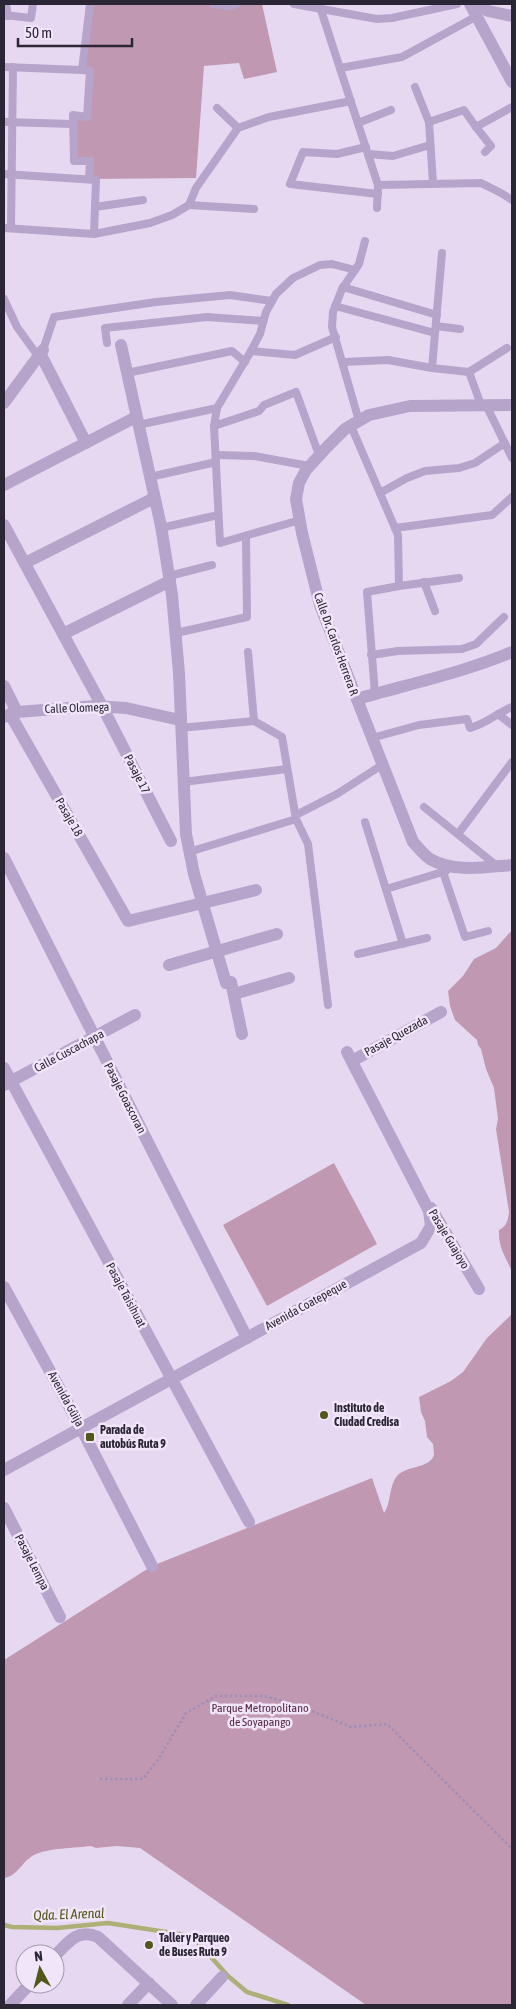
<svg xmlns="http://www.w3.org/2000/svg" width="516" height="2009" viewBox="0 0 516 2009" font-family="'Asap Condensed',sans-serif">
<rect width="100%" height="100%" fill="#e7d8f2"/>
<g fill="#c198b2">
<polygon points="90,4 262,4 277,72 244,79 239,63 204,66 196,178 89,179 90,161 74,161 73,115 87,117 90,71 83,68"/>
<path d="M512 930V1272C506 1257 498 1248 499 1230 507 1226 508 1220 509 1212L496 1129 498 1119 494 1088 486 1069 481 1049 478 1045 477 1040 455 1020 450 1006 448 991 463 976 474 959 496 948Z"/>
<polygon points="334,1163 377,1244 267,1306 223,1225"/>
<path d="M512 1314V2005H366L140 1848 117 1846 96 1848 91 1846C76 1848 47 1848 34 1855 22 1861 18 1876 4 1878V1660L152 1566 372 1478 384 1513C391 1504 389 1485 397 1476 407 1465 429 1469 434 1455L433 1444 427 1437 425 1421 421 1412 419 1397 451 1381 463 1372 487 1338Z"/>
</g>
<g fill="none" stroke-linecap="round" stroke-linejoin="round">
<polyline stroke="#acb076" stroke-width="4.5" points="4,1925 12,1927 57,1928 108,1923 192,1936 228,1976 247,1992 288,2005"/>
<polyline stroke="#a18eb6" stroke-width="2.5" stroke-dasharray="2.5 2.5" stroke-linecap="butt" points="100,1779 143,1779 161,1755 186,1713 216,1696 264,1696 297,1705 351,1727 387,1724 512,1849"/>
<g stroke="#b7a4ca" stroke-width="8">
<polyline points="6,4 8,16"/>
<polyline points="213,4 230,6 236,4"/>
<polyline points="294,4 377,19 392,18 457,4"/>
<polyline points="319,4 378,185 377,208"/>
<polyline points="4,15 31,18 33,4"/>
<polyline points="4,67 82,70"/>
<polyline points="340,68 402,57 477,16"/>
<polyline points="415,87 429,122 433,183"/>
<polyline points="217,108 238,128 269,117 351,101"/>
<polyline points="4,122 73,124"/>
<polyline points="429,122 464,110 476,127 512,107"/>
<polyline points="358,123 391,110"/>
<polyline points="476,127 491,146 485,152"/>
<polyline points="366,147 337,154 303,152 290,184 378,194"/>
<polyline points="368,154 393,156 430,145"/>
<polyline points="4,174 96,180 94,234"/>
<polyline points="89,179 90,161 74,161 73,115 87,117 90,71 82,70 90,4"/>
<polyline points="378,185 481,183 501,193 512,200"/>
<polyline points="189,205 254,209"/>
<polyline points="95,207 143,200"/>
<polyline points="4,228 94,234 150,223 172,215 189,205 196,188 238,128"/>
<polyline points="11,228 13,67"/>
<polyline points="343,287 437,315"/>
<polyline points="4,299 17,327 38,356"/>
<polyline points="335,306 435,333"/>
<polyline points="436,326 460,329"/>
<polyline points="107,343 105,328 207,317 263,321"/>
<polyline points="43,350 54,317 156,302 230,295 272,301"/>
<polyline points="251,351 295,355 336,337"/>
<polyline points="344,362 388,360 432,368 469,372 507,348"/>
<polyline points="432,368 442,253"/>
<polyline points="469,372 481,405"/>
<polyline points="127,373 232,351 245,362"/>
<polyline points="486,405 512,458"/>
<polyline points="359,421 332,327 333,312 342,289 359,264 365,241"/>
<polyline points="138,425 217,408"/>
<polyline points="214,426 259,411 264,405 296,392 319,455"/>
<polyline points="351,426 398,535 399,586 367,592 375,694"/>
<polyline points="216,455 254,456 309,466"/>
<polyline points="150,477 216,462"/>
<polyline points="380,493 407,478 425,471 459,468 475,463 505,443"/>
<polyline points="300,520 220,543 214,426 217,408 251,351 260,334 266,312 276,294 293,278 320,265 332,264 355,270"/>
<polyline points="161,528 218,515"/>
<polyline points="395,528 492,515 512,497"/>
<polyline points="169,576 212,565"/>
<polyline points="424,582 435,611"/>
<polyline points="399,586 459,578"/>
<polyline points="176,633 247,617 246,536"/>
<polyline points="371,655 398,651 462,649 476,644 504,617"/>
<polyline points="498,714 512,725"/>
<polyline points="254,721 282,737 296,819 308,844 328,1005"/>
<polyline points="180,728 254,721 248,652"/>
<path d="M372 738 419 725 467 719 470 728C486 724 497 713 512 707"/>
<polyline points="183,782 287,769"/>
<polyline points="424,807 497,866"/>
<polyline points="296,815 337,794 382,765"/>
<polyline points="365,822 403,944"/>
<polyline points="458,834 512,762"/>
<polyline points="189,852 296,819"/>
<polyline points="443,872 465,937 488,931"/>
<polyline points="386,889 446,871"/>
<polyline points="358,954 427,938"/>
</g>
<g stroke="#b7a4ca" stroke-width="12">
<polyline points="470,4 512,82"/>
<polyline points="479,4 488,11 512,16"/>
<polyline points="121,345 161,526 172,595 179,673 186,834 194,874 226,983 231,982 242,1034"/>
<polyline points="40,353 86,443"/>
<polyline points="4,403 43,350"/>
<path d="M512 405 410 406 369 415 345 429 327 447 306 470 299 483 296 499 302 533 320 605 413 842C418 847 424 855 430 859 454 873 486 867 512 865"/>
<polyline points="4,485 136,417"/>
<polyline points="4,525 102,706 171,841"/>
<polyline points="25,563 154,498"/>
<polyline points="63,634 170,581"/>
<polyline points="4,686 17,712"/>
<path d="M357 699C409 684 462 673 512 652"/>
<polyline points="10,714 128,921 256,890"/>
<polyline points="4,717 17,712 95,706 126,708 180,720"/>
<polyline points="4,858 247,1338"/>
<polyline points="169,965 277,934"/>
<polyline points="234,994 289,978"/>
<polyline points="352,1061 441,1012"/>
<polyline points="4,1068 249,1522"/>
<polyline points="4,1085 135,1015"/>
<polyline points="431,1208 479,1289"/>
<polyline points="4,1287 81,1428 152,1566"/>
<polyline points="4,1470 421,1243 431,1226 429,1211 347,1052"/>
<polyline points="4,1508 60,1617"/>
<path d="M55 1956C68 1942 78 1928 98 1937L172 2005"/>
<polyline points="10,2005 30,1984"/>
<polyline points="128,2005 149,1983"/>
<polyline points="196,2005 222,1977"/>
</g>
</g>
<g fill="#52581a" stroke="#f1e5fa" stroke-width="2">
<circle cx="324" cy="1415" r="5"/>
<rect x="85" y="1432" width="10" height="10" rx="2.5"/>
<circle cx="149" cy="1945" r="5"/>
</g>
<g text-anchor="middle" stroke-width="5" stroke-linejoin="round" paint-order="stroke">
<g font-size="12" fill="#2b2635" stroke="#f1e5fa">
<text transform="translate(336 644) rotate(70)" y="4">Calle Dr. Carlos Herrera R</text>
<text transform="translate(77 708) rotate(-2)" y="4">Calle Olomega</text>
<text transform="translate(137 774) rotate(63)" y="4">Pasaje 17</text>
<text transform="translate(69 817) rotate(60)" y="4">Pasaje 18</text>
<text transform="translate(396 1036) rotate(-29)" y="4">Pasaje Quezada</text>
<text transform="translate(69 1051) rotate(-28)" y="4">Calle Cuscachapa</text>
<text transform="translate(125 1098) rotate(63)" y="4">Pasaje Goascoran</text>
<text transform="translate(449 1239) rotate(59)" y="4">Pasaje Guajoyo</text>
<text transform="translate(126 1295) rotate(62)" y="4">Pasaje Taisihuat</text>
<text transform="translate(306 1305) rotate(-29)" y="4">Avenida Coatepeque</text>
<text transform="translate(66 1399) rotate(61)" y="4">Avenida Güija</text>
<text transform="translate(32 1562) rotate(63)" y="4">Pasaje Lempa</text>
</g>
<g font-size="12" font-weight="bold" fill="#2b2635" stroke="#f1e5fa" text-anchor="start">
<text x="334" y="1412">Instituto de<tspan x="334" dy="14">Ciudad Credisa</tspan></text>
<text x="100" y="1434">Parada de<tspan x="100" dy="14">autobús Ruta 9</tspan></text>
<text x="159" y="1942">Taller y Parqueo<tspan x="159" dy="14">de Buses Ruta 9</tspan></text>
</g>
<g font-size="12" fill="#542943" stroke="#f1e5fa">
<text x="260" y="1712">Parque Metropolitano<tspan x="260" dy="14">de Soyapango</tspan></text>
</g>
<g font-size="14" font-style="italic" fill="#52581a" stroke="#f1e5fa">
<text transform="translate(69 1914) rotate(-2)" y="5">Qda. El Arenal</text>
</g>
</g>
<rect width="516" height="2009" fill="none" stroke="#2b2635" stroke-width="10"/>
<g transform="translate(40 1969) rotate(353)"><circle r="24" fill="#f1e5fa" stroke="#a299ab"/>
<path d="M0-4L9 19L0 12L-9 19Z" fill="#52581a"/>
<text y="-8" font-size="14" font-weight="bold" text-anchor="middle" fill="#2b2635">N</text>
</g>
<path d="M18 38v8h114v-8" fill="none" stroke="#2b2635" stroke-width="2.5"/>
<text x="25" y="38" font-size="15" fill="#2b2635" stroke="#f1e5fa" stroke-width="4" paint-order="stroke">50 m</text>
</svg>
